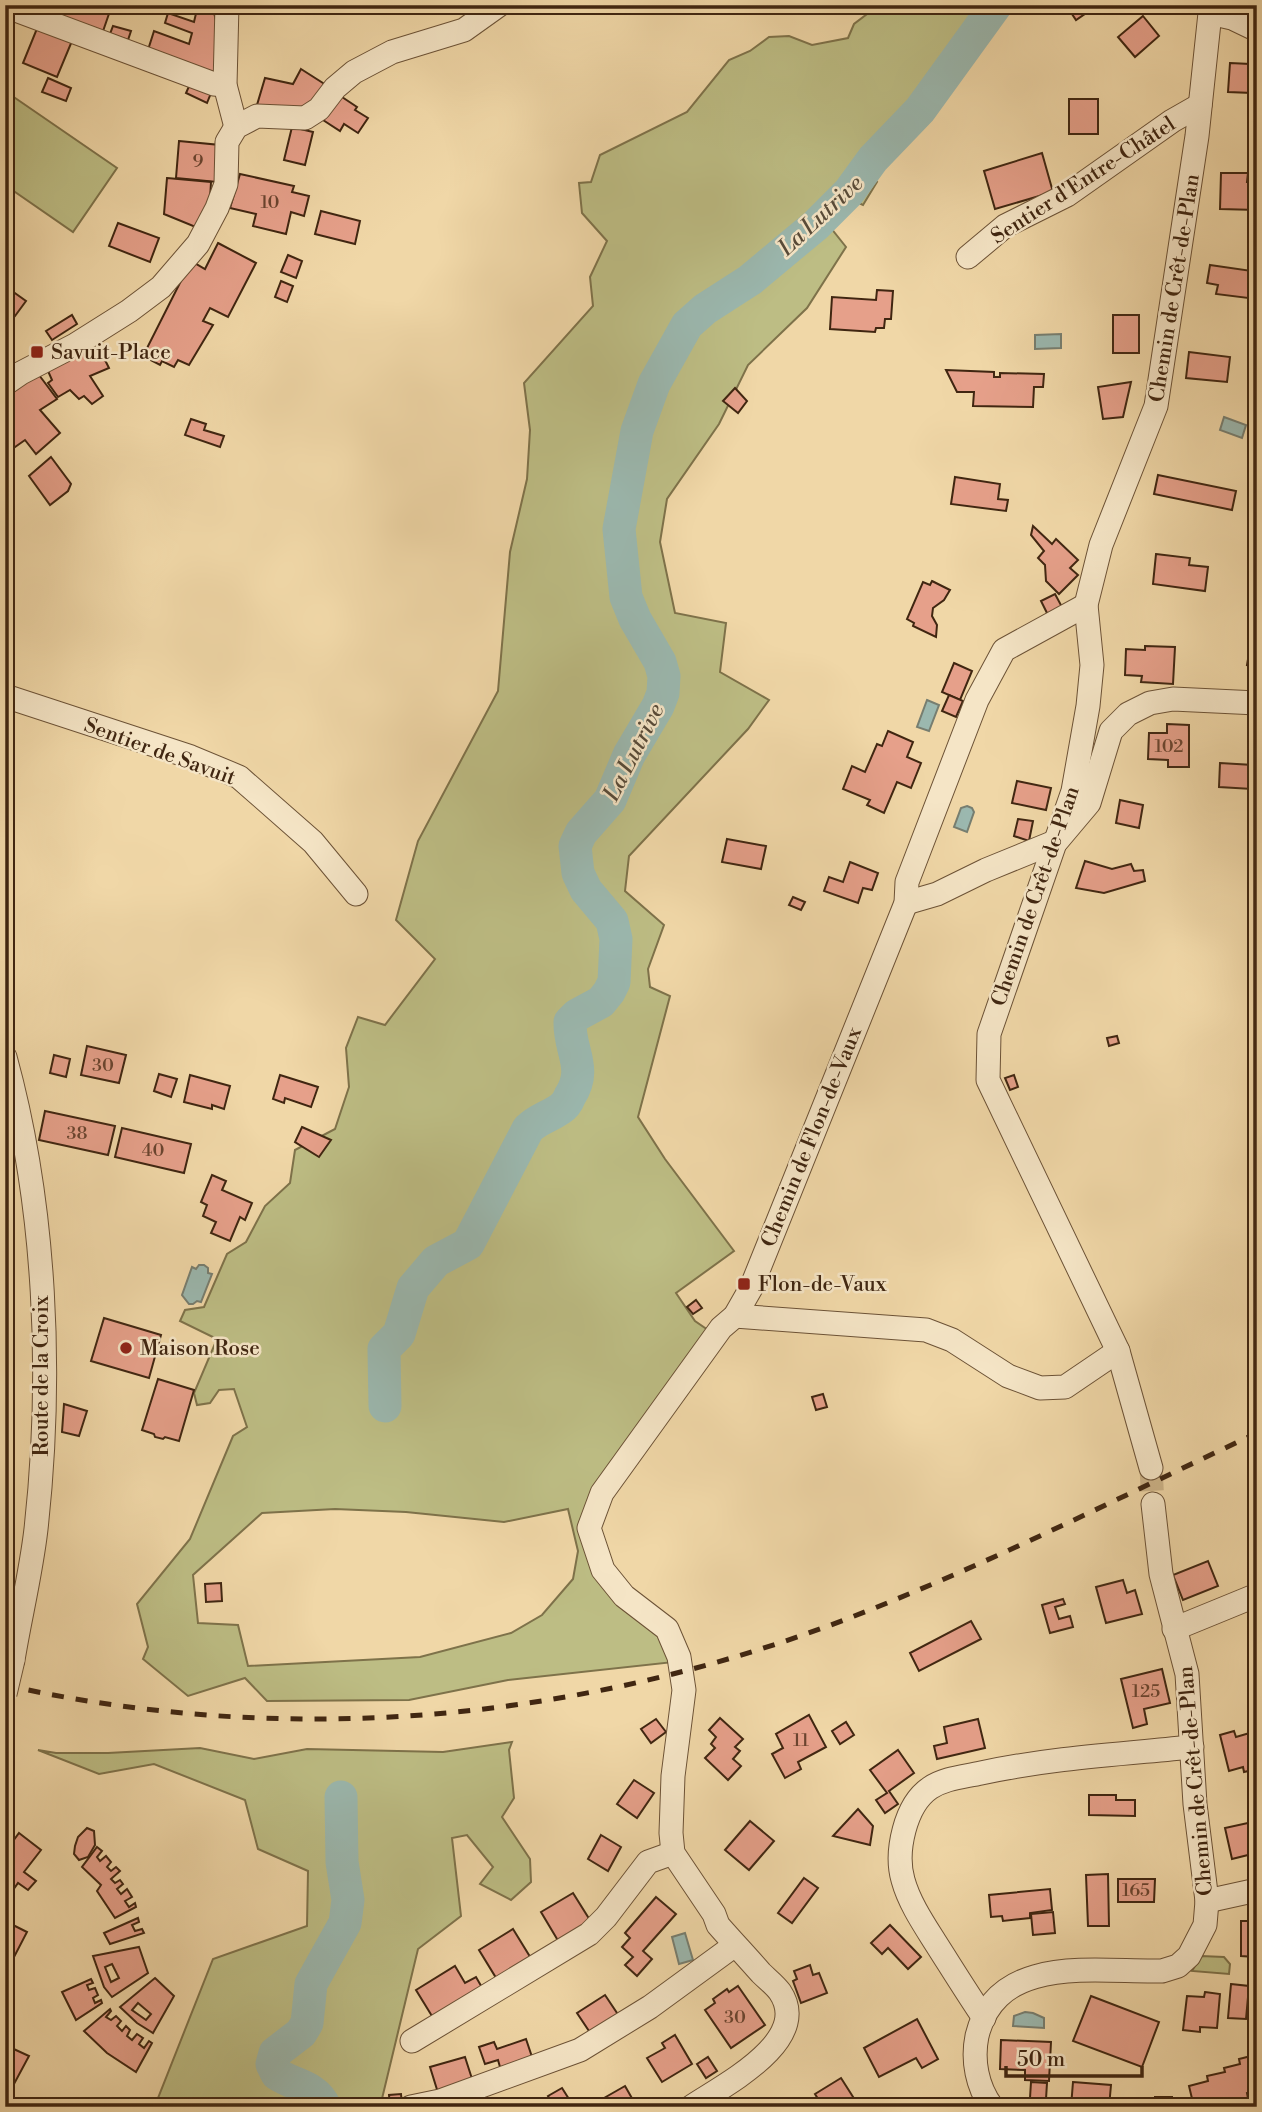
<svg xmlns="http://www.w3.org/2000/svg" width="1262" height="2112" viewBox="0 0 1262 2112" font-family="'Libre Bodoni',serif">
<rect width="100%" height="100%" fill="#f0d7a7"/>
<filter id="stains"><feTurbulence type="fractalNoise" baseFrequency=".00286" numOctaves="4"/><feColorMatrix values="0 0 0 0 .2 0 0 0 0 .09 0 0 0 0 .02 0 0 0 .5 -.17"/></filter>
<radialGradient id="worn" r=".72"><stop offset=".6" stop-color="#630" stop-opacity="0"/><stop offset="1" stop-color="#630" stop-opacity=".3"/></radialGradient>
<g fill="#bdbd84" stroke="#7e724a" stroke-width="2" fill-rule="evenodd">
<path d="M879 5H981L930 94 860 165 877 182 863 205 841 195 823 218 846 247 807 308 748 365 719 424 667 499 660 542 675 613 726 623 720 672 769 700 748 729 629 856 625 891 664 925 648 969 650 987 670 996 638 1117 665 1159 734 1251 676 1293 695 1321 708 1330 589 1528 603 1570 653 1619 674 1662 508 1680 409 1700 267 1701 245 1678 188 1696 143 1659 148 1647 137 1604 190 1539 233 1436 247 1427 234 1389 219 1390 210 1403 197 1405 194 1393 217 1339 180 1321 185 1310 204 1307 227 1254 246 1242 265 1206 290 1183 295 1150 335 1129 349 1087 346 1048 358 1017 385 1025 435 959 396 920 418 841 498 691 510 552 527 479 530 430 524 383 593 306 590 277 607 241 582 213 579 183 591 182 600 155 687 112 729 60 750 51 769 37 789 36 812 45 848 38 854 24ZM335 1509 406 1512 504 1522 568 1509 578 1551 573 1579 542 1615 511 1633 420 1657 248 1666 238 1625 198 1623 193 1575 262 1513Z"/>
<polygon points="5,91 117,168 73,232 5,185"/>
<polygon points="512,1742 509,1750 514,1798 502,1817 530,1859 531,1882 511,1900 480,1884 493,1867 467,1835 452,1838 461,1916 418,1949 380,2107 94,2107 158,2098 213,1959 307,1926 308,1871 258,1849 245,1800 154,1764 99,1774 38,1750 56,1753 108,1753 200,1748 254,1759 307,1749 443,1752"/>
<polygon points="1201,1956 1224,1957 1230,1964 1229,1974 1192,1971"/>
</g>
<g fill="#9bb8af" stroke="#777e70" stroke-width="2">
<polygon points="1061,334 1061,348 1035,349 1035,335"/>
<polygon points="1224,417 1246,425 1242,438 1220,430"/>
<polygon points="927,700 939,705 929,731 917,727"/>
<polygon points="967,806 972,808 974,812 967,832 954,827 961,808"/>
<polygon points="199,1265 204,1265 208,1268 208,1273 212,1274 201,1302 197,1301 193,1304 189,1304 182,1295 192,1267 196,1269"/>
<polygon points="685,1933 693,1960 679,1964 672,1937"/>
<polygon points="1025,2012 1033,2013 1044,2018 1044,2028 1013,2026 1014,2016"/>
</g>
<g fill="none" stroke-linecap="round" stroke-linejoin="round">
<g stroke="#9bb8af" stroke-width="33">
<path d="M385 1406 384 1349 399 1334 413 1288 436 1261 468 1244 528 1129C538 1119 549 1117 560 1109 565 1106 568 1101 570 1096 588 1068 569 1051 570 1022L577 1015 601 1002 609 992 614 982 616 939 612 921 586 890 578 873 575 846 581 833 610 800 629 755 658 706 663 693 664 676 660 662 635 619 626 597 619 529 637 431 654 384 687 325 705 309 750 280 816 225 849 192 873 159 920 110 996 5"/>
<path d="M325 2107C315 2085 295 2086 277 2074L272 2064 275 2053 301 2033 307 2023 311 1984 345 1923 348 1900 342 1862 341 1797"/>
</g>
</g>
<g fill="#e6a08a" stroke="#402611" stroke-width="2" fill-rule="evenodd">
<polygon points="30,5 112,5 101,37"/>
<polygon points="198,5 213,7 220,41 215,75 148,50 154,31 189,44 192,33 165,23 168,13 194,22"/>
<polygon points="1066,5 1098,5 1076,20"/>
<polygon points="1143,16 1159,36 1135,57 1118,37"/>
<polygon points="38,26 72,41 57,77 23,63"/>
<polygon points="113,26 131,31 128,40 110,34"/>
<polygon points="1230,63 1250,64 1250,72 1257,73 1257,101 1251,101 1252,93 1228,92"/>
<polygon points="301,69 326,85 307,111 257,105 265,78 293,84"/>
<polygon points="48,78 71,88 66,101 42,92"/>
<polygon points="190,84 211,93 207,103 186,93"/>
<polygon points="339,95 357,107 355,110 368,118 358,133 344,124 340,131 323,120"/>
<rect x="1069" y="99" width="29" height="35"/>
<polygon points="292,127 313,132 305,165 284,160"/>
<polygon points="179,141 220,145 217,182 176,178"/>
<polygon points="1042,153 1053,192 995,209 984,171"/>
<polygon points="1221,173 1248,173 1247,182 1257,182 1257,210 1220,209"/>
<polygon points="240,174 294,186 292,192 309,196 304,216 291,212 286,234 253,226 256,214 230,208"/>
<polygon points="167,178 211,182 210,200 198,228 164,214"/>
<polygon points="321,211 360,221 355,244 315,234"/>
<polygon points="118,223 159,238 150,262 109,246"/>
<polygon points="218,243 256,263 228,317 210,308 203,321 213,325 189,365 178,360 174,367 162,361 160,365 143,356 191,261 205,269"/>
<polygon points="288,255 302,261 296,278 281,272"/>
<polygon points="1210,265 1252,271 1248,298 1216,294 1218,285 1207,283"/>
<polygon points="281,281 293,286 287,302 275,297"/>
<polygon points="5,286 26,301 15,316 5,310"/>
<polygon points="877,290 893,291 891,319 885,319 884,328 876,328 875,332 830,329 832,297 876,300"/>
<polygon points="72,315 77,324 52,340 46,331"/>
<rect x="1113" y="315" width="26" height="38"/>
<polygon points="92,347 96,356 102,354 109,368 90,376 103,396 92,404 84,396 79,399 70,390 58,397 48,383 52,380 48,371"/>
<polygon points="1189,352 1230,357 1227,382 1186,378"/>
<polygon points="946,370 994,372 994,377 1000,377 1000,373 1044,374 1043,387 1034,387 1033,407 973,406 974,392 957,392"/>
<polygon points="39,375 57,399 40,410 60,433 36,454 25,440 5,454 5,393"/>
<polygon points="1131,382 1123,417 1103,419 1098,387"/>
<polygon points="735,388 747,401 738,413 723,401"/>
<polygon points="191,419 206,424 204,430 224,436 220,447 185,435"/>
<polygon points="51,457 71,484 68,491 50,505 29,476"/>
<polygon points="1158,475 1236,491 1232,510 1154,494"/>
<polygon points="955,477 1000,484 998,499 1008,500 1006,511 951,504"/>
<polygon points="1033,526 1052,544 1056,539 1078,560 1070,568 1078,575 1059,594 1046,581 1045,565 1038,558 1044,551 1031,535"/>
<polygon points="1156,554 1190,558 1189,565 1208,567 1205,591 1153,584"/>
<polygon points="932,581 950,590 944,600 933,608 932,616 937,625 936,637 913,626 914,623 907,619 923,582 930,585"/>
<polygon points="1055,594 1062,607 1048,615 1041,601"/>
<polygon points="1254,624 1257,624 1257,666 1247,665"/>
<polygon points="1145,646 1175,647 1173,684 1141,682 1142,676 1125,675 1126,649 1145,650"/>
<polygon points="954,663 972,671 960,700 942,692"/>
<polygon points="949,695 963,701 956,717 942,711"/>
<polygon points="1167,724 1189,725 1189,767 1168,767 1168,760 1148,759 1149,733 1167,733"/>
<polygon points="888,731 913,742 907,757 921,763 911,788 897,782 884,813 867,805 870,800 843,789 852,766 865,772 877,744 882,746"/>
<polygon points="1220,763 1253,765 1252,789 1219,787"/>
<polygon points="1017,781 1051,788 1046,810 1012,803"/>
<polygon points="1120,800 1143,805 1139,828 1116,823"/>
<polygon points="1018,819 1033,821 1029,841 1014,836"/>
<polygon points="727,839 766,846 761,869 722,862"/>
<polygon points="1085,861 1112,869 1131,864 1134,871 1143,870 1145,881 1104,893 1076,888"/>
<polygon points="850,862 878,873 872,890 863,888 858,903 824,891 829,877 843,882"/>
<polygon points="793,897 805,902 801,910 789,905"/>
<polygon points="1117,1036 1119,1043 1109,1046 1107,1038"/>
<polygon points="87,1046 126,1055 119,1083 81,1075"/>
<polygon points="54,1055 70,1059 66,1077 50,1073"/>
<polygon points="159,1074 177,1079 171,1097 154,1091"/>
<polygon points="190,1075 230,1086 224,1109 212,1105 212,1109 184,1102"/>
<polygon points="280,1075 318,1087 311,1107 285,1098 284,1103 273,1099"/>
<polygon points="1014,1075 1018,1087 1010,1090 1005,1078"/>
<polygon points="45,1111 115,1126 108,1155 39,1140"/>
<polygon points="302,1127 331,1140 319,1157 295,1142"/>
<polygon points="122,1128 191,1144 184,1173 115,1157"/>
<polygon points="212,1175 226,1181 222,1190 252,1203 245,1220 240,1217 230,1241 211,1233 216,1222 203,1216 207,1205 201,1202"/>
<polygon points="696,1300 702,1308 693,1314 687,1307"/>
<polygon points="104,1318 161,1335 149,1378 91,1361"/>
<polygon points="158,1379 194,1390 179,1441 165,1437 163,1439 155,1437 154,1434 142,1430"/>
<polygon points="823,1394 827,1407 816,1410 812,1397"/>
<polygon points="64,1404 87,1411 79,1436 62,1432"/>
<polygon points="1208,1561 1218,1586 1183,1600 1173,1575"/>
<polygon points="1123,1580 1127,1593 1135,1590 1142,1614 1106,1623 1096,1587"/>
<polygon points="221,1583 222,1601 206,1602 205,1584"/>
<polygon points="1063,1599 1065,1604 1055,1607 1059,1619 1070,1616 1073,1627 1050,1633 1042,1605"/>
<polygon points="971,1621 981,1639 919,1671 910,1653"/>
<polygon points="1257,1637 1257,1664 1250,1640"/>
<polygon points="1162,1669 1170,1703 1144,1709 1147,1724 1133,1728 1121,1679"/>
<polygon points="809,1715 826,1747 798,1762 801,1769 785,1778 772,1754 783,1748 776,1734"/>
<polygon points="720,1718 743,1739 735,1747 740,1751 733,1759 741,1766 728,1780 705,1758 715,1748 711,1744 716,1737 709,1730"/>
<polygon points="656,1719 666,1732 651,1743 641,1729"/>
<polygon points="978,1719 985,1748 937,1759 934,1746 947,1743 944,1727"/>
<polygon points="846,1722 854,1735 840,1744 832,1731"/>
<polygon points="1234,1731 1236,1737 1253,1732 1257,1746 1257,1769 1244,1772 1243,1767 1229,1771 1220,1735"/>
<polygon points="898,1750 914,1773 889,1791 898,1804 885,1813 876,1800 887,1793 870,1770"/>
<polygon points="634,1780 654,1793 637,1818 617,1804"/>
<polygon points="1089,1795 1116,1795 1116,1800 1135,1800 1135,1816 1089,1815"/>
<polygon points="858,1809 873,1826 870,1845 833,1836"/>
<polygon points="750,1821 774,1841 749,1870 725,1850"/>
<polygon points="1257,1821 1257,1858 1249,1859 1248,1855 1232,1859 1225,1828"/>
<polygon points="87,1828 94,1831 95,1845 88,1857 79,1860 74,1854 75,1846 78,1837"/>
<polygon points="19,1833 41,1850 24,1872 36,1881 28,1890 18,1883 11,1893 5,1889 5,1852"/>
<polygon points="601,1835 621,1847 608,1871 588,1859"/>
<polygon points="97,1847 102,1851 97,1857 100,1861 106,1856 111,1862 107,1867 111,1871 116,1867 120,1871 111,1879 115,1883 120,1880 123,1884 117,1889 121,1894 127,1889 132,1897 125,1901 129,1907 135,1903 136,1907 115,1918 97,1891 101,1885 82,1867"/>
<polygon points="1108,1874 1109,1926 1088,1926 1086,1875"/>
<polygon points="804,1878 818,1888 792,1923 778,1913"/>
<polygon points="1118,1879 1155,1879 1154,1902 1118,1902"/>
<polygon points="1050,1889 1052,1910 1030,1913 1030,1918 1003,1921 1002,1916 991,1917 989,1895"/>
<polygon points="573,1893 593,1925 560,1944 541,1912"/>
<polygon points="656,1897 676,1914 643,1951 652,1959 637,1976 625,1965 633,1957 622,1947 630,1938 625,1933"/>
<polygon points="1053,1912 1055,1933 1033,1935 1031,1914"/>
<polygon points="138,1918 139,1922 132,1925 135,1931 142,1929 144,1933 110,1944 104,1933"/>
<polygon points="5,1921 27,1932 13,1959 5,1955"/>
<polygon points="1241,1921 1257,1921 1255,1957 1241,1956"/>
<polygon points="890,1925 921,1957 908,1969 888,1948 882,1954 871,1943"/>
<polygon points="513,1929 532,1960 498,1981 479,1950"/>
<path d="M139 1947 148 1973 112 1997 104 1987 93 1956ZM112 1964 119 1978 111 1982 105 1967Z"/>
<polygon points="810,1965 813,1975 819,1973 827,1993 801,2003 793,1981 797,1979 794,1971"/>
<polygon points="455,1966 465,1983 476,1977 484,1991 435,2021 416,1990"/>
<path d="M155 1978 174 1996 153 2033 137 2023 120 2007ZM138 2003 151 2014 146 2020 132 2010Z"/>
<polygon points="91,1979 93,1983 87,1985 89,1990 95,1988 98,1995 93,1998 95,2003 101,2000 102,2003 76,2020 62,1992"/>
<polygon points="1231,1984 1249,1986 1246,2019 1228,2018"/>
<polygon points="738,1986 765,2025 731,2048 705,2010 715,2003 713,1999 727,1989 729,1992"/>
<polygon points="1205,1992 1220,1994 1217,2028 1200,2027 1200,2032 1183,2030 1187,1996 1204,1997"/>
<polygon points="605,1995 619,2016 591,2034 577,2013"/>
<polygon points="1091,1996 1159,2022 1142,2067 1073,2041"/>
<polygon points="110,2009 111,2011 106,2017 111,2020 116,2016 121,2021 117,2026 122,2031 126,2026 130,2030 127,2036 132,2040 137,2034 143,2038 139,2044 144,2048 149,2041 152,2043 136,2072 107,2053 84,2031"/>
<polygon points="917,2019 938,2059 922,2068 916,2058 879,2077 864,2048"/>
<polygon points="675,2035 692,2064 662,2082 647,2058 665,2048 662,2043"/>
<polygon points="526,2039 534,2063 502,2074 498,2060 485,2064 479,2047 494,2042 497,2049"/>
<polygon points="1001,2040 1051,2042 1049,2081 1025,2080 1025,2070 1000,2069"/>
<polygon points="5,2045 29,2056 14,2084 5,2080"/>
<polygon points="1255,2055 1257,2091 1247,2093 1248,2098 1230,2102 1231,2107 1194,2107 1189,2086 1208,2081 1207,2076 1225,2072 1224,2068 1240,2064 1239,2059"/>
<polygon points="465,2057 474,2085 439,2096 430,2067"/>
<polygon points="708,2057 717,2071 706,2078 697,2064"/>
<polygon points="841,2078 855,2100 846,2107 823,2107 815,2094"/>
<polygon points="1031,2082 1047,2083 1046,2099 1030,2098"/>
<polygon points="1073,2082 1111,2085 1109,2107 1071,2107"/>
<polygon points="625,2086 637,2107 600,2107 597,2102"/>
<polygon points="562,2088 574,2107 555,2107 548,2096"/>
<polygon points="401,2094 402,2105 390,2106 389,2095"/>
<rect x="1155" y="2097" width="17" height="10"/>
</g>
<g fill="none" stroke-linecap="round" stroke-linejoin="round">
<polyline stroke="#cdb489" stroke-width="23" stroke-dasharray="23 11" stroke-linecap="butt" points="1151,1468 1153,1504"/>
<g stroke="#6c5236" stroke-width="25">
<g id="minor">
<polyline points="227,5 225,85 236,127"/>
<polyline points="5,6 214,84 225,85"/>
<polyline points="1210,13 1232,18 1257,30"/>
<polyline points="968,257 1005,226 1067,195 1172,121 1200,105"/>
<polyline points="5,384 21,373 75,345 129,311 161,287 198,244 217,208 226,184 227,142 236,127 257,116 305,118 319,109 335,88 354,72 392,52 464,30 499,5"/>
<polyline points="5,696 191,757 239,777 313,842 356,894"/>
<polyline points="906,903 937,894 986,870 1057,841 1089,803 1111,731 1128,714 1150,703 1173,699 1257,703"/>
<path d="M5 1057C46 1206 53 1376 36 1529 31 1573 20 1617 13 1660"/>
<polyline points="735,1316 926,1330 952,1340 1008,1376 1040,1388 1065,1387 1118,1351"/>
<polyline points="1151,1468 1118,1351 988,1080 989,1034 1073,791 1088,706 1092,665 1086,605 1101,545 1156,406 1197,136 1210,13 1207,5"/>
<polyline points="1174,1629 1257,1595"/>
<polyline points="1207,1901 1257,1890"/>
<path d="M984 2018C967 1993 951 1967 935 1942 923 1923 909 1902 903 1880 895 1852 905 1805 930 1788 945 1778 963 1777 981 1773 1050 1758 1122 1754 1192 1747"/>
<polyline points="412,2041 589,1934 606,1917 648,1862 673,1853"/>
<polyline points="411,2107 440,2101 580,2050 650,2007 735,1945"/>
<path d="M691 2107C722 2086 813 2041 780 1992 775 1985 767 1979 761 1973 747 1957 732 1941 718 1925L714 1914 673 1853 671 1833 673 1776 684 1690 679 1657 667 1629 624 1596 603 1570 589 1528 602 1493 721 1328 735 1316 751 1288 906 903 907 882 977 700 1004 650 1086 605"/>
<path d="M992 2107C977 2087 972 2060 977 2036 997 1952 1099 1973 1162 1971L1178 1966 1189 1956 1205 1925 1207 1901 1195 1804 1187 1674 1161 1574 1153 1504"/>
</g>
</g>
<use href="#minor" stroke="#f5e5c6" stroke-width="23"/>
<path stroke="#402611" stroke-width="5" stroke-dasharray="12 12" stroke-linecap="butt" d="M5 1685C286 1748 576 1722 844 1620 985 1566 1120 1497 1257 1433"/>
<g stroke="#6c5236" stroke-width="25" stroke-linecap="butt">
<polyline id="minor-bridge" points="5,1694 13,1660"/>
</g>
<use href="#minor-bridge" stroke="#f5e5c6" stroke-width="23"/>
</g>
<g fill="#8f2418" stroke="#f5e5c6" stroke-width="2.5">
<rect x="30" y="345" width="14" height="14" rx="3.5"/>
<rect x="737" y="1277" width="14" height="14" rx="3.5"/>
<circle cx="126" cy="1348" r="7"/>
</g>
<g text-anchor="middle" stroke-width="5" stroke-linejoin="round" paint-order="stroke">
<g font-size="18" fill="#6a442f">
<text x="198" y="167">9</text>
<text x="270" y="208">10</text>
<text x="1169" y="752">102</text>
<text x="103" y="1071">30</text>
<text x="77" y="1139">38</text>
<text x="153" y="1156">40</text>
<text x="1146" y="1697">125</text>
<text x="801" y="1746">11</text>
<text x="1136" y="1896">165</text>
<text x="735" y="2023">30</text>
</g>
<g font-size="21" fill="#402611" stroke="#f5e5c6">
<text transform="translate(1083 180) rotate(-33)" y="7">Sentier d'Entre-Châtel</text>
<text transform="translate(1174 288) rotate(-81)" y="7">Chemin de Crêt-de-Plan</text>
<text transform="translate(160 751) rotate(20)" y="7">Sentier de Savuit</text>
<text transform="translate(1035 896) rotate(-71)" y="7">Chemin de Crêt-de-Plan</text>
<text transform="translate(811 1137) rotate(-68)" y="7">Chemin de Flon-de-Vaux</text>
<text transform="translate(41 1376) rotate(-90)" y="7">Route de la Croix</text>
<text transform="translate(1195 1781) rotate(-95)" y="7">Chemin de Crêt-de-Plan</text>
</g>
<g font-size="21" fill="#402611" stroke="#f5e5c6" text-anchor="start">
<text x="51" y="359">Savuit-Place</text>
<text x="758" y="1291">Flon-de-Vaux</text>
<text x="140" y="1355">Maison Rose</text>
</g>
<g font-size="23" font-style="italic" fill="#574a38" stroke="#f5e5c6">
<text transform="translate(820 215) rotate(-43)" y="8">La Lutrive</text>
<text transform="translate(633 752) rotate(-63)" y="8">La Lutrive</text>
</g>
</g>
<rect width="1262" height="2112" fill="none" stroke="#f0d7a7" stroke-width="28"/>
<rect x="7" y="7" width="1248" height="2098" fill="none" stroke="#402611" stroke-width="3.5"/>
<rect x="14" y="14" width="1234" height="2084" fill="none" stroke="#402611" stroke-width="2"/>
<path d="M1006 2066v10h136v-10" fill="none" stroke="#402611" stroke-width="3.5"/>
<text x="1017" y="2066" font-size="21" fill="#402611" stroke="#f5e5c6" stroke-width="5" paint-order="stroke">50 m</text>
<rect width="100%" height="100%" filter="url(#stains)"/>
<rect width="100%" height="100%" fill="url(#worn)"/>
</svg>
